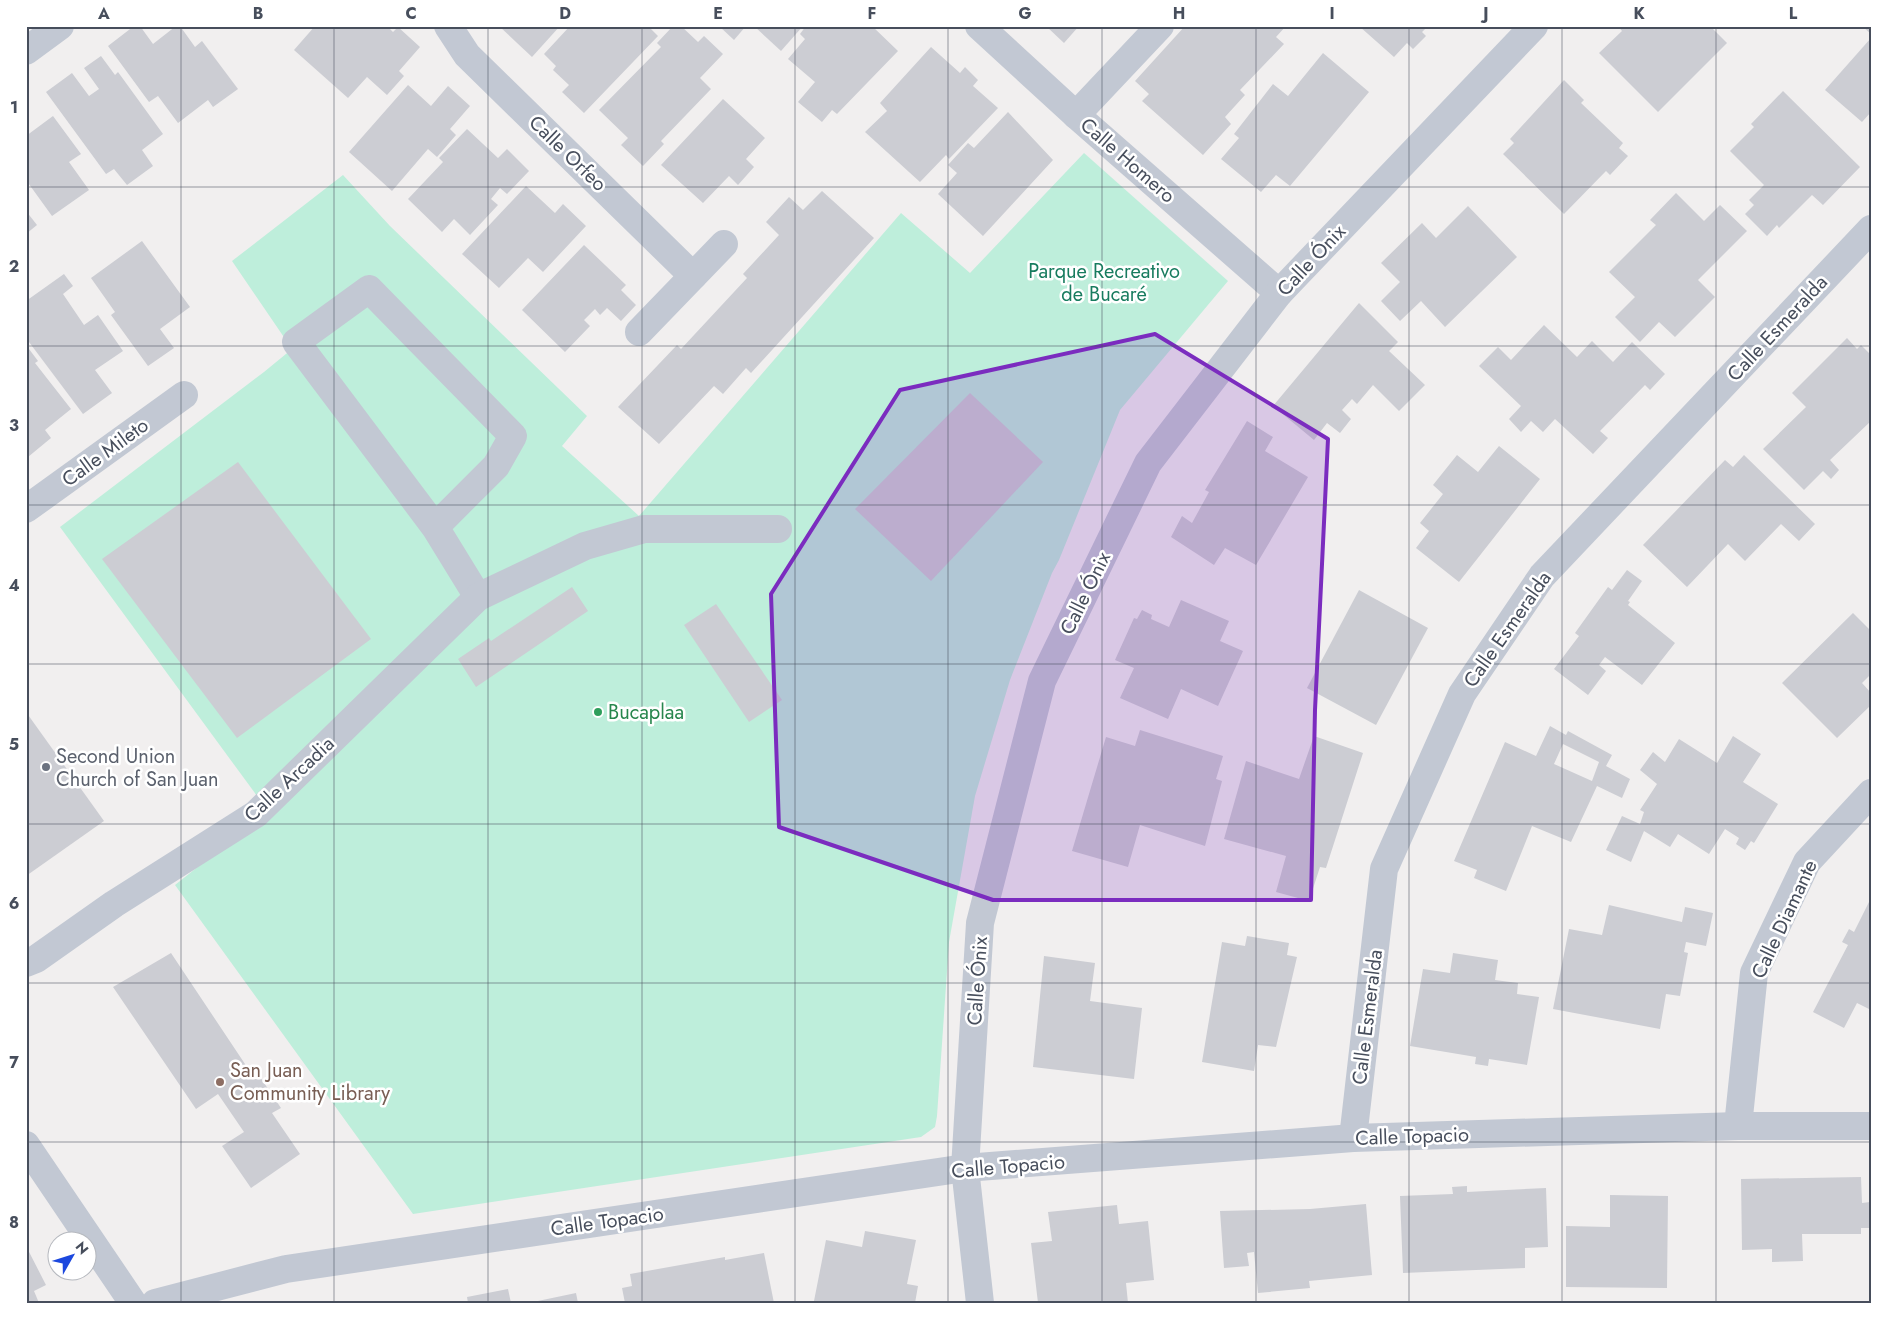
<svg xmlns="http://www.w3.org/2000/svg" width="1897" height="1329" viewBox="0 0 1897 1329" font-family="Jost,sans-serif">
<rect width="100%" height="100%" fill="#f1efef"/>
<polygon fill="#beeedb" points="1084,153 1228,281 1120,410 1059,560 1052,573 1010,680 975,796 949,942 937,1116 935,1127 921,1137 413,1214 175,885 268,811 60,527 264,372 292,349 232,261 343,175 390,226 587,416 562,446 639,516 901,213 970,273"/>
<g fill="#cccdd3" fill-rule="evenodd">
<polygon points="134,26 140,26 153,44 176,26 180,26 195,47 202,41 238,89 213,107 208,100 178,123 158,96 149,102 108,46"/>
<polygon points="315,26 387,26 393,32 398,27 420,47 399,71 404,76 387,95 367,77 348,98 294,50"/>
<polygon points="499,26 560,26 532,57"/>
<polygon points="570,26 648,26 658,36 584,113 562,92 569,85 553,70 556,66 544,54"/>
<polygon points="673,26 681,26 698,42 704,36 723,54 700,78 711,89 661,141 664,144 643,166 621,145 628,138 599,110 661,47 657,43"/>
<polygon points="719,26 746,26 734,40"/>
<polygon points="754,26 803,26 781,51"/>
<polygon points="806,26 872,26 898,51 837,114 832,110 822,122 798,102 815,82 788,59 805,39 800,34"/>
<polygon points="1046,26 1079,26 1064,43"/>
<polygon points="1185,26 1286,26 1276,37 1284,44 1240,90 1245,95 1225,117 1231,124 1203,155 1142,101 1149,94 1135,81"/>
<polygon points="1359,26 1428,26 1422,32 1426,36 1413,49 1407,43 1394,57"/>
<polygon points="1618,26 1710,26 1727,43 1658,112 1599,53 1622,31"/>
<polygon points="1862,26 1871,26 1871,34"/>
<polygon points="1871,38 1871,112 1862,122 1825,90"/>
<polygon points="931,47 960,73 965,67 978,80 973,86 998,108 949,159 946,155 920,182 865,132 887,111 880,103"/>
<polygon points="1323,53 1369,92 1290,186 1276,175 1261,192 1221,159 1239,138 1234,134 1273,84 1288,96"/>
<polygon points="101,56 115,75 118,72 163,134 142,150 153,166 127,185 114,169 106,174 46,92 72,73 89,96 99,89 84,68"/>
<polygon points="1564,80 1584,100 1581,103 1623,143 1619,148 1628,156 1610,175 1606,171 1564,214 1503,154 1514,143 1510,139"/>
<polygon points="408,85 431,106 448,86 470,106 450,129 456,135 437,157 428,149 392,191 349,152"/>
<polygon points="1783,91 1860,167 1823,205 1812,195 1779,228 1777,225 1767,236 1745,214 1754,205 1749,200 1764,185 1730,151 1754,127 1751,124"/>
<polygon points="723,99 765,138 746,159 754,167 738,185 729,176 703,203 661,165"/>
<polygon points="1008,112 1053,160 983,236 938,194 957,173 948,165 968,143 974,148"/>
<polygon points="53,116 81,154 69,162 89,190 52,216 26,180 26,136"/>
<polygon points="467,129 498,158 507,149 529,171 507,194 500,188 491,199 498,205 470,235 454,219 442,232 408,199 443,162 439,158"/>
<polygon points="526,186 555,213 563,204 586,226 543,272 528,258 499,288 462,254"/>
<polygon points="822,191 874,238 751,373 746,368 723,394 714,386 659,444 618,407 677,345 681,349 747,278 743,274 779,235 766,222 789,197 803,210"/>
<polygon points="1676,193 1704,221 1720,205 1747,231 1698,280 1715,297 1675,337 1659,322 1640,342 1615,317 1635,297 1609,272 1656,225 1650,220"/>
<polygon points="1468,206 1517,257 1445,327 1421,301 1400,321 1381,301 1400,282 1381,263 1422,223 1436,238"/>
<polygon points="26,211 37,225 26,234"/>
<polygon points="142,241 190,307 160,329 174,348 148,366 111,315 115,312 91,278"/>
<polygon points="584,245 626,285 621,290 636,305 621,321 607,308 600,315 595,309 584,320 590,326 565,352 522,310"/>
<polygon points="64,274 73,286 63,294 84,325 98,315 123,351 95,370 112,393 83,414 26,338 26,301"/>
<polygon points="1359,303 1398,342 1389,351 1425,385 1399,411 1373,385 1357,404 1352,399 1342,410 1351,419 1340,433 1327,423 1314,440 1273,406"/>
<polygon points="1544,325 1577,357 1592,341 1613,362 1632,342 1665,374 1650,390 1645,385 1600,431 1608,438 1593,454 1555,419 1543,432 1531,421 1521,432 1509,419 1521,406 1479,366 1498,347 1511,360"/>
<polygon points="1847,338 1857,349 1861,345 1871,355 1871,421 1830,460 1839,470 1831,479 1823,471 1804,490 1763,449 1806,407 1792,393"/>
<polygon points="26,345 38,361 35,363 71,409 45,430 51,438 28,457"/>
<polygon points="970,393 1043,462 931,581 855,509"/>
<polygon points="1247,421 1273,437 1265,451 1308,477 1256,565 1225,548 1214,565 1171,537 1182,516 1192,523 1209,492 1205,490"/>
<polygon points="1499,446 1540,479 1459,582 1416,548 1429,531 1420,523 1443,494 1433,485 1457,455 1478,472"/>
<polygon points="1744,455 1815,524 1799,541 1781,524 1745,561 1728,544 1687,587 1643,545 1725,460 1733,467"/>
<polygon points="238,462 371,639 237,738 102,559"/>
<polygon points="1627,570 1642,581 1628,601 1630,602 1628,605 1675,643 1642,685 1605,657 1599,665 1606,671 1588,695 1554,669 1579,636 1575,633 1608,587 1612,590"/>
<polygon points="572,587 588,611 476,687 458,659 489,638 491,641"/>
<polygon points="1359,590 1428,628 1376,725 1307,688"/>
<polygon points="1181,600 1229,621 1220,641 1243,651 1218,706 1181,689 1168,719 1120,698 1134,668 1115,660 1134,618 1137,619 1142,610 1152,615 1151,619 1169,627"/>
<polygon points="716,604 782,700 749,722 684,625"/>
<polygon points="1853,613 1871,631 1871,674 1862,683 1871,693 1871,705 1837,738 1782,683"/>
<polygon points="26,712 104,821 26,876"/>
<path d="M1550 726 1566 735 1568 731 1612 755 1606 766 1630 779 1622 798 1597 786 1571 842 1532 826 1506 891 1474 878 1477 870 1454 861 1505 742 1536 756ZM1563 744 1599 762 1592 781 1554 764Z"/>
<polygon points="1140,730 1223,756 1216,779 1222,781 1205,846 1140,825 1128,867 1072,851 1106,737 1135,746"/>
<polygon points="1314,736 1363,753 1326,868 1320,867 1309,901 1276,892 1286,856 1224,839 1246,761 1299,779"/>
<polygon points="1733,736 1761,754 1743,782 1778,804 1754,843 1751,841 1745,850 1736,844 1739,838 1725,829 1709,854 1678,834 1670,847 1644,831 1631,862 1606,850 1622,816 1640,824 1644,812 1640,810 1657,784 1640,770 1653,752 1665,762 1679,739 1717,763"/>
<polygon points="1871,898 1871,1006 1869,1009 1857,1003 1844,1028 1813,1012 1848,945 1842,942 1849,929 1854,932"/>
<polygon points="1609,905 1682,922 1685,907 1713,913 1706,946 1686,942 1684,952 1688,953 1680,996 1666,994 1660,1029 1553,1009 1569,929 1602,935"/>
<polygon points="1247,936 1289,943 1287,955 1297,957 1276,1047 1258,1045 1254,1071 1202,1062 1222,942 1245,946"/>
<polygon points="171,953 249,1070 254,1068 281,1108 272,1113 300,1154 251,1188 222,1146 244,1132 218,1094 196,1109 113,987"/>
<polygon points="1453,953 1498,960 1495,980 1518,983 1517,994 1539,997 1527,1065 1489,1059 1488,1066 1475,1064 1476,1057 1410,1046 1423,969 1450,973"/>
<polygon points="1044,956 1095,963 1090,1001 1142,1008 1134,1079 1033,1067"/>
<polygon points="1861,1177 1862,1203 1870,1202 1870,1228 1861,1228 1861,1234 1802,1234 1803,1261 1772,1262 1772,1249 1742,1250 1741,1179"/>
<polygon points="1467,1186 1467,1192 1546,1188 1548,1247 1525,1248 1525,1268 1403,1273 1400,1196 1453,1194 1452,1187"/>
<polygon points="1610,1195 1668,1196 1667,1288 1566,1287 1566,1226 1610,1227"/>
<polygon points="1366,1204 1372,1275 1309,1281 1310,1288 1258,1293 1254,1252 1247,1253 1249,1266 1224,1268 1220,1211 1310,1209"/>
<polygon points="1117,1205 1119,1224 1148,1221 1154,1280 1126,1283 1128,1303 1038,1303 1031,1243 1052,1241 1048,1212"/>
<polygon points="865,1231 916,1240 907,1284 918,1286 915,1303 824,1303 814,1301 826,1240 862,1247"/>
<polygon points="26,1246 46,1285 34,1291 39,1303 26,1303"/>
<polygon points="764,1253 774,1303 625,1303 622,1288 632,1286 630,1274 725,1257 725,1260"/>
<polygon points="508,1289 511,1303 468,1303 467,1297"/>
<polygon points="576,1293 578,1303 533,1303 533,1302"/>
</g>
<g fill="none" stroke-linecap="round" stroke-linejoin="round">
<g stroke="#c2c8d3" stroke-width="28">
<polyline points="448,26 467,55 693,276"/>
<polyline points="979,26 1076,115 1279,293"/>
<polyline points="26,51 60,26"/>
<polyline points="1076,115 1160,26"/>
<polyline points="639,332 724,244"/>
<polyline points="26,509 184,395"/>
<polyline points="435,527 496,466 513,436 369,289 296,342 435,527 478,597"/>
<polyline points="26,963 36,959 114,904 256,814 478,597 585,546 644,529 778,529"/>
<polyline points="1738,1126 1754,973 1807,862 1871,793"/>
<polyline points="1353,1138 1384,869 1462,694 1542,576 1871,229"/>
<polyline points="26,1145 133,1303"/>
<polyline points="155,1303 286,1269 965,1168 1353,1138 1738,1126 1871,1126"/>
<polyline points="980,1303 965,1168 980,923 1042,681 1148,463 1279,293 1534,26"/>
</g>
</g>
<path fill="#7b2cbf" fill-opacity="0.2" stroke="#7b2cbf" stroke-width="4" stroke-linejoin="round" d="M1155 334 1328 439 1315 710 1311 900H993L779 827 771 594 900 390Z"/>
<path fill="none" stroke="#474e5c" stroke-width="1" stroke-opacity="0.55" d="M181 26V1303M334 26V1303M488 26V1303M642 26V1303M795 26V1303M948 26V1303M1102 26V1303M1256 26V1303M1409 26V1303M1562 26V1303M1716 26V1303M26 187H1871M26 346H1871M26 505H1871M26 664H1871M26 824H1871M26 983H1871M26 1142H1871"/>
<circle fill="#2e9e5b" stroke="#fff" stroke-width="2" cx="598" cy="712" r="5"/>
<circle fill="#6b7280" stroke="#fff" stroke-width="2" cx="46" cy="767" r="5"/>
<circle fill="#8d6e63" stroke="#fff" stroke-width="2" cx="220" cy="1082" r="5"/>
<g text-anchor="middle" stroke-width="5" stroke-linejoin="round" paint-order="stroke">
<g font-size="20" fill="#474e5c" stroke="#fff">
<text transform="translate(568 153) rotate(44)" y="7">Calle Orfeo</text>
<text transform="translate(1128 160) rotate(41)" y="7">Calle Homero</text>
<text transform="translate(1311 260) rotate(-47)" y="7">Calle Ónix</text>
<text transform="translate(1777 328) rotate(-47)" y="7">Calle Esmeralda</text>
<text transform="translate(105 452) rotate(-36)" y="7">Calle Mileto</text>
<text transform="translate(1085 593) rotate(-64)" y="7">Calle Ónix</text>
<text transform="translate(1507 629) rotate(-55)" y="7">Calle Esmeralda</text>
<text transform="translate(289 779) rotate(-43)" y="7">Calle Arcadia</text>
<text transform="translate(1784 919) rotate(-65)" y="7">Calle Diamante</text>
<text transform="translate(977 981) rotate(-86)" y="7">Calle Ónix</text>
<text transform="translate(1367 1017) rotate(-83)" y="7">Calle Esmeralda</text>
<text transform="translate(1412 1136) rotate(-2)" y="7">Calle Topacio</text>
<text transform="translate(1008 1166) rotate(-5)" y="7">Calle Topacio</text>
<text transform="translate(607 1221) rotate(-8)" y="7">Calle Topacio</text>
</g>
<g font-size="20" fill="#187c5f" stroke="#fff">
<text x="1104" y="278">Parque Recreativo<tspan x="1104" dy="23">de Bucaré</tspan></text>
</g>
<g font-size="20" fill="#27864d" stroke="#fff" text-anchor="start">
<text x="608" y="719">Bucaplaa</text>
</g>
<g font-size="20" fill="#5b616d" stroke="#fff" text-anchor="start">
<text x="56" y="763">Second Union<tspan x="56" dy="23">Church of San Juan</tspan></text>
</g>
<g font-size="20" fill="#785e54" stroke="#fff" text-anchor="start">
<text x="230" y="1077">San Juan<tspan x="230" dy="23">Community Library</tspan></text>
</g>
</g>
<rect width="1897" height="1329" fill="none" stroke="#ffffff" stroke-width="55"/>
<g transform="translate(72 1256) rotate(51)"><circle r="24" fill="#ffffff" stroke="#b5b8be"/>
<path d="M0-4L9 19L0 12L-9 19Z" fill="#1c48de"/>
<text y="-8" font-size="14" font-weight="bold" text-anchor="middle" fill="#474e5c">N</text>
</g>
<rect x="28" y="28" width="1842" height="1274" fill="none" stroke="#474e5c" stroke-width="2"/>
<g font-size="16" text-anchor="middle" font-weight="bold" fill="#474e5c">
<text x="104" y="19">A</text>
<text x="258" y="19">B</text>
<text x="411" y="19">C</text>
<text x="565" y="19">D</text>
<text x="718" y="19">E</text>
<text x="872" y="19">F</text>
<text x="1025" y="19">G</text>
<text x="1179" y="19">H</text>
<text x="1332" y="19">I</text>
<text x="1486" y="19">J</text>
<text x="1639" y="19">K</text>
<text x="1793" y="19">L</text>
<text x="14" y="113">1</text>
<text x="14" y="272">2</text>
<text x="14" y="431">3</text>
<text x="14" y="591">4</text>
<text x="14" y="750">5</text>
<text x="14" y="909">6</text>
<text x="14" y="1068">7</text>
<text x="14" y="1228">8</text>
</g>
</svg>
